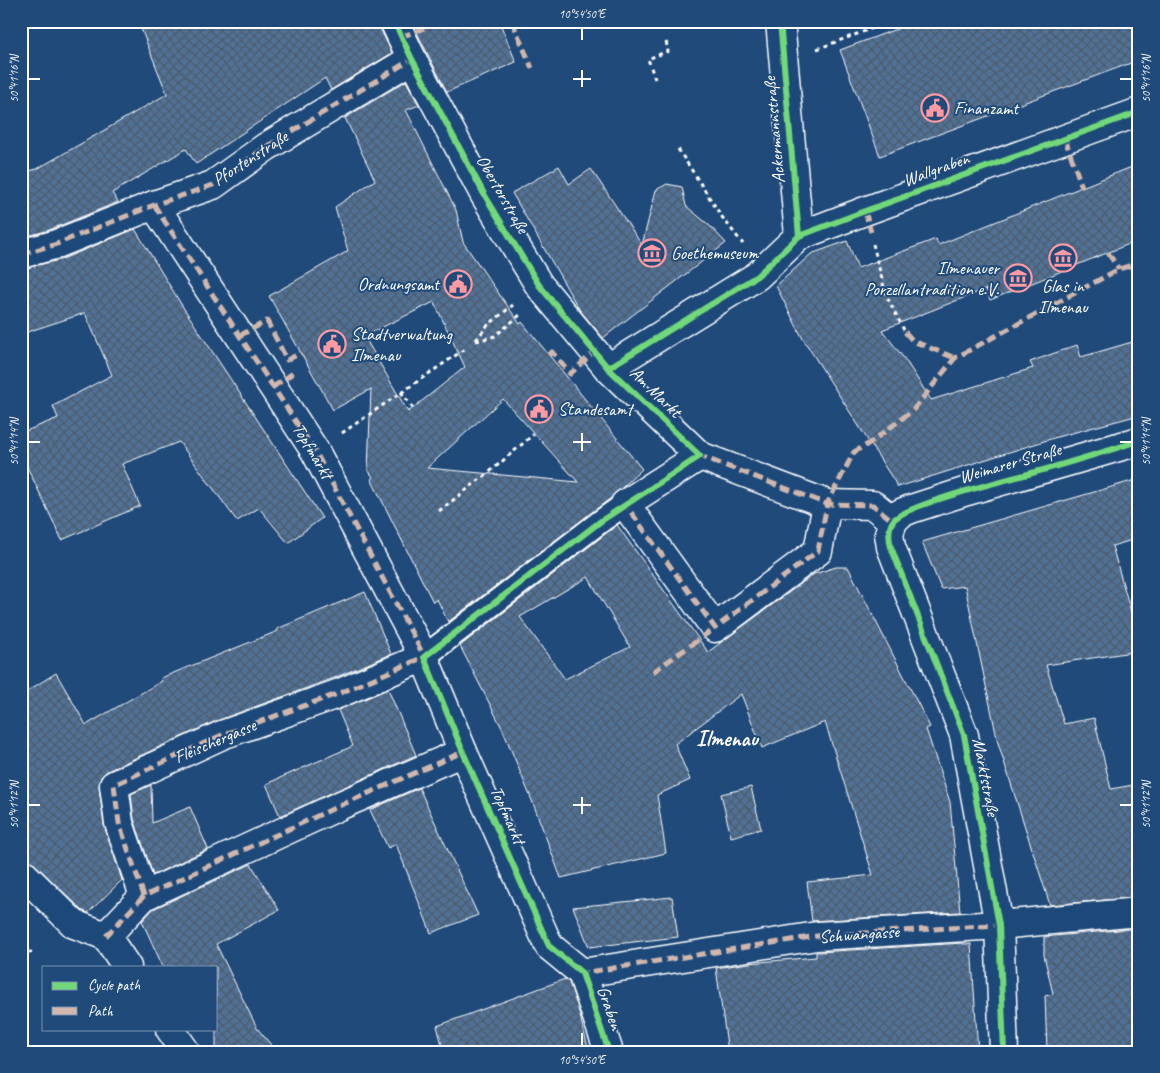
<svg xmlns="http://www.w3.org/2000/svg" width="1160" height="1073" viewBox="0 0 1160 1073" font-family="Caveat,sans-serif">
<defs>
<pattern id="building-cross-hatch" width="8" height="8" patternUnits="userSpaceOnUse" patternTransform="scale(1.25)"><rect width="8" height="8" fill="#507197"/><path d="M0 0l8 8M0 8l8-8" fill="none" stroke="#4e5b6a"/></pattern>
</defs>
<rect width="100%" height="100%" fill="#1f4a7a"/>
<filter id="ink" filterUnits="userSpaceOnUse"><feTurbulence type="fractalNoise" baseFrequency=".02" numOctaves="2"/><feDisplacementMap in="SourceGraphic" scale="10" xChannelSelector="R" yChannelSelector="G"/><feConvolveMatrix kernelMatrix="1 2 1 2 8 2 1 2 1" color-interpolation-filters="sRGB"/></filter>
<g filter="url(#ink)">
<g fill="url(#building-cross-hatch)" stroke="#fff" fill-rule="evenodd">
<polygon points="138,21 379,21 380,28 392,53 331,90 325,78 196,164 186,149 112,193 118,202 49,230 21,238 21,173 37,169 167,94"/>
<polygon points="411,21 499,21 516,62 447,92"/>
<polygon points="918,21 1139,21 1139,60 880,156 840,50"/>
<path d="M406 81 419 105 406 110 456 210 463 242 520 324 522 322 642 469 611 498 448 622 437 599 433 602 371 479 373 477 368 470 371 389 333 410 269 296 348 251 335 207 375 180 345 118ZM434 302 465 367 408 412 364 336ZM503 399 578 482 427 468Z"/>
<polygon points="1139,164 1139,240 990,300 986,289 882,330 906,361 931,400 1033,368 1030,362 1077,345 1081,357 1139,340 1139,415 1057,437 898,487 803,339 776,286 811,254 847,241 858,268 936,239 938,245"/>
<polygon points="559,166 569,184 591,169 642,245 656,190 667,184 682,187 686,206 709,225 726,243 603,338 579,309 512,193"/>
<polygon points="135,229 181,304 322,518 288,543 259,508 237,521 179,442 122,464 140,506 62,540 21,454 21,433 58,418 53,406 112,375 85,313 21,334 21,269 60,260"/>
<polygon points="1139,479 1139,538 1112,546 1139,640 1139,651 1046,665 1064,724 1094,718 1111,789 1139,784 1139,897 1050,905 998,743 965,586 941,589 922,542"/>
<path d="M617 525 708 652 814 574 836 567H848L930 727 926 729 950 802 960 912 812 921 807 882 873 875 825 722 762 748 741 694 675 744 690 780 657 795 666 853 561 878 533 803 502 728 460 646ZM588 577 630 647 565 679 520 617Z"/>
<polygon points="365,592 391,654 334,678 216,721 107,771 101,777 99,787 104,825 122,880 88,913 83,911 21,851 21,695 56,673 86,725 162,681 161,678 278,631 277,629"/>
<polygon points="388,689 416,755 280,816 266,784 353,746 338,710"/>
<polygon points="151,785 152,823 190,807 208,849 153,875 134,819 131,794"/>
<polygon points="751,787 761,829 731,837 721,794"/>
<polygon points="419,788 478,915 431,933 396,844 388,848 370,810"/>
<polygon points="251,864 279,910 216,944 257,1028 277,1052 216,1052 216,967 163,967 142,921 153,909"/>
<polygon points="672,897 678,937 589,947 573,907"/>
<polygon points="1139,928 1139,1052 1047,1052 1045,996 1053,994 1044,955 1044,937"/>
<polygon points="963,943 963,944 971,944 978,1052 728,1052 716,968 749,963 816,957 816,952 819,952"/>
<polygon points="565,979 569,982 578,1008 589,1052 444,1052 437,1026"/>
</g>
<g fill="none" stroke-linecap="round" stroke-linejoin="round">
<g stroke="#fff" stroke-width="26">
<polyline id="service" points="424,657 601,521 625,504"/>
</g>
<g stroke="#fff" stroke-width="31">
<g id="minor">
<polyline points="394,21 412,59 484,194 539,285 608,368 700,456 827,504 873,505 893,521"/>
<polyline points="780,21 799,236"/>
<polyline points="154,205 315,451 424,657 463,752 549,946 582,973"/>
<polyline points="21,254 54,245 154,205 213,185 266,147 412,59"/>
<polyline points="608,368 757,276 799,236 865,211 1139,112"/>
<polyline points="700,456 625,504 715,628 818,551 827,504"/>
<polyline points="893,521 889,534 891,547 964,735 999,925 1004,1052"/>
<polyline points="893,521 901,513 911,509 967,491 1139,441"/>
<polyline points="21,872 74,924 106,936 127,967"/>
<polyline points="144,896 119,823 114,785 222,735 340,693 424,657"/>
<polyline points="106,936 144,896 341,805 463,752"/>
<polyline points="582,973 817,936 999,925 1139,912"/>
<polyline points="582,973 609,1052"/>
<polyline points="170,1029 186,1052"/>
</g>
</g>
<g stroke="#fff" stroke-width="3" stroke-dasharray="4 4" stroke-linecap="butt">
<polyline points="817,49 892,21"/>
<polyline points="655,79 648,59 668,51 666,41"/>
<polyline points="678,149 722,217 743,244"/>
<polyline points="873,244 886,295 905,332"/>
<polyline points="476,340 487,326 513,305"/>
<polyline points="476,341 495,336 520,315"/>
<polyline points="401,392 413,408"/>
<polyline points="342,433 465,349"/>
<polyline points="439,511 492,470 534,434"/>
<polyline points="21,952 31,952 21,963"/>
</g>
<use href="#service" stroke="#1f4a7a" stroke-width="22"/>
<use href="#minor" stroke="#1f4a7a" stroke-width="28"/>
<g stroke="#d1b7ad" stroke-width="5" stroke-dasharray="10 5" stroke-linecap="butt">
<polyline points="512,21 532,68"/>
<polyline points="401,37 424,28"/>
<polyline points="1065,139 1082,187"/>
<polyline points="154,205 315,451 426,660"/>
<polyline points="865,211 871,232"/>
<polyline points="1108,253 1119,269"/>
<polyline points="21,254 54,245 154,205 213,185 266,147 412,59"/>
<polyline points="905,332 913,341 955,358"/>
<polyline points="239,336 267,321 287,360 301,353"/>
<polyline points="549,355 552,352 570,374 595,351"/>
<polyline points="273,387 293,373"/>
<polyline points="698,454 700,456 827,504 873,505 893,521"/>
<polyline points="629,502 625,504 715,628 818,551 827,504 854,452 870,443 913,410 955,358 1119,269 1139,263"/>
<polyline points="653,672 715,628"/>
<polyline points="144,896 119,823 114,785 222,735 340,693 424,657"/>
<polyline points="106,936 144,896 341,805 463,752"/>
<polyline points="578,970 582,973 817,936 999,925 999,928"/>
</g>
<g stroke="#1f4a7a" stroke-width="9">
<g id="cycleway">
<polyline points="394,21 412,59 484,194 539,285 608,368 700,456 601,521 424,657 463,752 549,946 582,973 609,1052"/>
<polyline points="780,21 799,236"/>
<polyline points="608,368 757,276 799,236 865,211 1139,112"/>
<path d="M1004 1052 999 925 964 735 891 547C889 539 888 528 893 521 903 505 1009 479 1032 473 1068 463 1103 452 1139 441"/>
</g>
</g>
<use href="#cycleway" stroke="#71d979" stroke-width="6"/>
</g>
</g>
<path fill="none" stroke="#fff" stroke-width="2" d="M582 28V40M582 70V87M28 79H40M573 79H591M1120 79H1132M582 433V451M28 442H40M573 442H591M1120 442H1132M582 797V814M28 805H40M573 805H591M1120 805H1132M582 1033V1046"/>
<defs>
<g id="civic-ring" transform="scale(1.4375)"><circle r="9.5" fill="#1f4a7a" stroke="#ff9aa2" stroke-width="1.5"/><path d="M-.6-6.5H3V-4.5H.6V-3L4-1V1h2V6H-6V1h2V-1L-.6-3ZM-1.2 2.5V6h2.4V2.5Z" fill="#ff9aa2"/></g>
<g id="museum-ring" transform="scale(1.4375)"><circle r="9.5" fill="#1f4a7a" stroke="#ff9aa2" stroke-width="1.5"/><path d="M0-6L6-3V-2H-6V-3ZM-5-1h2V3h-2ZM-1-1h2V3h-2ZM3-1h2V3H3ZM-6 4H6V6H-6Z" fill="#ff9aa2"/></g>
</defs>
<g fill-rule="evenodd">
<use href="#civic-ring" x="935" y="108"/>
<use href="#museum-ring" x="652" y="253"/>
<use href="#museum-ring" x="1063" y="258"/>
<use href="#museum-ring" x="1018" y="278"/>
<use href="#civic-ring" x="458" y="284"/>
<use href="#civic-ring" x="332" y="344"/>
<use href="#civic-ring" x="539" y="409"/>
</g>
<g text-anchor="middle" stroke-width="4" stroke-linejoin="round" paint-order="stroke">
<g font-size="18" fill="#fff" stroke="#1f4a7a" text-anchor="start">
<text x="954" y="114">Finanzamt</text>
<text x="671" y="259">Goethemuseum</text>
<text x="999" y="274" text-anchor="end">Ilmenauer<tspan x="999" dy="21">Porzellantradition e.V.</tspan></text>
<text x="439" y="290" text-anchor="end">Ordnungsamt</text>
<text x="1063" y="292" text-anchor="middle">Glas in<tspan x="1063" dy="21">Ilmenau</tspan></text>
<text x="351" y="340">Stadtverwaltung<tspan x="351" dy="21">Ilmenau</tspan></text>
<text x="558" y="415">Standesamt</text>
</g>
<g font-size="18" fill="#fff" stroke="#1f4a7a">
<text transform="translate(774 130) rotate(-95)" y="6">Ackermannstraße</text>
<text transform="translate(250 158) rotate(-33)" y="6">Pfortenstraße</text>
<text transform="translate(936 169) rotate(-20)" y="6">Wallgraben</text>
<text transform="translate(503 194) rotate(60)" y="6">Obertorstraße</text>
<text transform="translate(656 392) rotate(44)" y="6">Am Markt</text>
<text transform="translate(313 451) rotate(59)" y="6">Topfmarkt</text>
<text transform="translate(1010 463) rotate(-16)" y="6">Weimarer Straße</text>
<text transform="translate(215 741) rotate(-23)" y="6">Fleischergasse</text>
<text transform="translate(986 777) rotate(79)" y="6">Marktstraße</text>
<text transform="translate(508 815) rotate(66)" y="6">Topfmarkt</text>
<text transform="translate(859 934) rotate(-4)" y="6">Schwangasse</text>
<text transform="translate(610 1008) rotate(71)" y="6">Graben</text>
</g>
<g font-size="22" font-weight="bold" fill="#fff" stroke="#1f4a7a">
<text x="727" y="746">Ilmenau</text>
</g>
</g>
<rect width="1160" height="1073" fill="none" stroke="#1f4a7a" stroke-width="55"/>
<rect x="42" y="966" width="175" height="65" fill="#1f4a7a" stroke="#7992af"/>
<rect x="52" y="982" width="25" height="8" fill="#71d979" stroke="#7992af"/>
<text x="88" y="990" font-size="15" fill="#ffffff">Cycle path</text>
<rect x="52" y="1007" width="25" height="8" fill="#d1b7ad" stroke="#7992af"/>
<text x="88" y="1016" font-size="15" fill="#ffffff">Path</text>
<rect x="28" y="28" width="1104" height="1018" fill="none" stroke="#fff" stroke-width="2"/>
<g font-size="12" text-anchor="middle" fill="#fff">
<text x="582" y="18">10°54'50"E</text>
<text transform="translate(14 79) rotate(-90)" y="4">50°41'16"N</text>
<text transform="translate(1146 79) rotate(-90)" y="4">50°41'16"N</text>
<text transform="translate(14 442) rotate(-90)" y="4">50°41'14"N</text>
<text transform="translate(1146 442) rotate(-90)" y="4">50°41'14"N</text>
<text transform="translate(14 805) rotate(-90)" y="4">50°41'12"N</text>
<text transform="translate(1146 805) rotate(-90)" y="4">50°41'12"N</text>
<text x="582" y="1064">10°54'50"E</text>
</g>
</svg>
